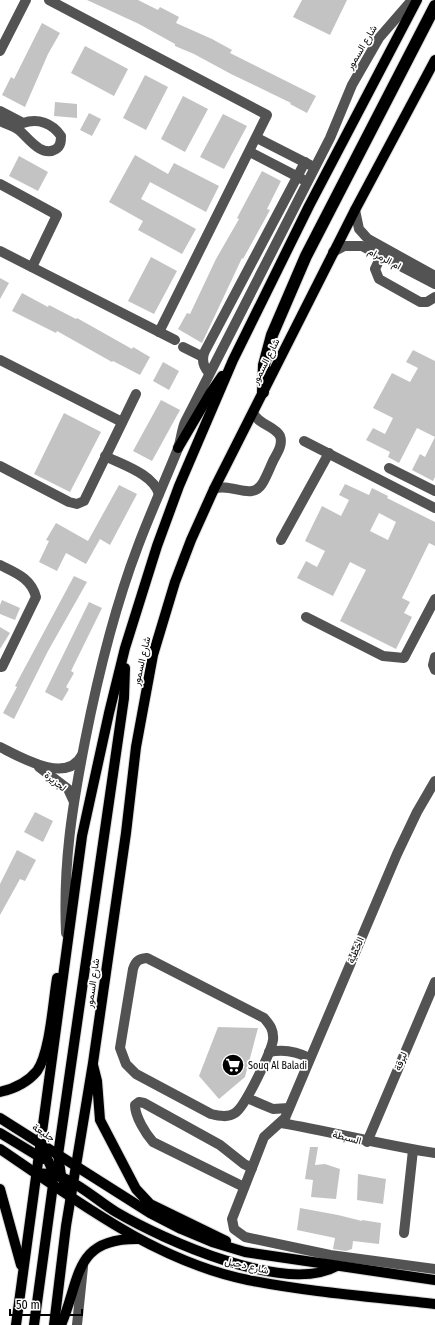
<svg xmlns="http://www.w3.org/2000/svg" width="435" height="1325" viewBox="0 0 435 1325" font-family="'Fira Sans Condensed',Vazirmatn,sans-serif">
<rect width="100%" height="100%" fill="#fff"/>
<g fill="#c3c3c3" fill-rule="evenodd">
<polygon points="87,0 138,0 158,10 160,7 179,17 176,23 212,39 232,50 230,53 316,96 307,113 290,104 291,103 231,74 194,54 175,46 175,44 139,24"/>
<polygon points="302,0 347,0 330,35 293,17"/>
<polygon points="42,23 60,33 48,54 25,107 2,95 11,77 14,79"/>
<polygon points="85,46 128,69 114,96 71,73"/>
<polygon points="145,75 168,87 146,130 123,118"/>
<polygon points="183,96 208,109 185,152 161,139"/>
<polygon points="55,102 77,104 77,118 54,116"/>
<polygon points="89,113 101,119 92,136 80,130"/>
<polygon points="223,114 247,126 224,169 200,157"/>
<polygon points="135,155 168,174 174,163 219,186 206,212 150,182 141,199 196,229 182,254 138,230 143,221 109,202"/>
<polygon points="19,156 48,172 38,191 9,176"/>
<polygon points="262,171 281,181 267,209 270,210 243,259 242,258 202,343 178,329 187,313 190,314 216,259 239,219 237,218"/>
<polygon points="151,257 177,271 154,314 128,301"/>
<polygon points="0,278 9,283 0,299"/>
<polygon points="22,293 48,307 49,305 76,319 77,318 132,349 133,347 150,357 140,375 113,361 112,362 57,331 56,333 12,311"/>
<polygon points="413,350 435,361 435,477 433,481 412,470 420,454 425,457 435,437 417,428 399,463 388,457 390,452 366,440 373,428 385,434 393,418 373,408 392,373 410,382 418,368 406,362"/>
<polygon points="163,362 179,371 169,390 153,381"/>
<polygon points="161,400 180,410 152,461 133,451"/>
<polygon points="64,413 101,432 70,492 34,474"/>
<path d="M345 484 369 495 372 488 388 496 387 498 435 522V546L429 543 402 598 410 602 404 613 412 617 396 649 340 621 366 570 350 562 333 596 297 578 306 561 317 567 325 551 305 541 322 506 341 516 349 500 339 495ZM379 513 396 522 388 540 370 531Z"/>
<polygon points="119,485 137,494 110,545 100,539 86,564 66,553 57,571 39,562 49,541 46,540 56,523 88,541"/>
<polygon points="74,576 87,582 48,651 14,719 3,713 17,687 15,686"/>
<polygon points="2,600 20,608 15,620 0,614 0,605"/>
<polygon points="89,602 102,608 71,671 74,673 66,687 69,689 62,701 45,692"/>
<polygon points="0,627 10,633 0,649"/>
<polygon points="35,812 53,821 43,842 24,832"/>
<polygon points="17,850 36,860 25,881 20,879 0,915 0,884"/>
<polygon points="218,1027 258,1028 245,1077 219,1099 199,1076"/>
<polygon points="310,1147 318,1147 315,1165 325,1164 340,1169 336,1199 311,1197 313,1180 305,1179"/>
<polygon points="358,1174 386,1179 383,1204 357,1200"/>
<polygon points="300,1208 338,1215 362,1221 362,1220 381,1223 379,1244 353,1241 352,1249 346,1251 333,1249 335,1238 297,1230"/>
</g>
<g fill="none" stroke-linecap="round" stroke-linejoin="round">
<g stroke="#dbdbdb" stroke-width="12">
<g id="major">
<polyline points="178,448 211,392 222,376"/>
<polyline points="93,1065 97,1081 100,1120 136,1189 150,1204 226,1241"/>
<path d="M0 1092C13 1089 28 1082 37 1071 50 1053 53 1002 57 978"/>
<polyline points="0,1118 150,1213 181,1229 212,1242 245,1252 435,1280"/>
<polyline points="0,1133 43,1159"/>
<path d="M0 1149C77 1201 155 1261 248 1280 308 1292 374 1297 435 1304"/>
<path d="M36 1174C66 1169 91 1197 116 1212 164 1240 285 1295 337 1266"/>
<polyline points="0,1189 21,1265"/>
<polyline points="70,1197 61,1175 58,1155 124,698 125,668"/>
<polyline points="16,1325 82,836 109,713 125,648 157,546 179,486 233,360 309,206 417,0"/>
<polyline points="34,1325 53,1185 51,1167 41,1145"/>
<polyline points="54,1325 66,1226 93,1063 126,833 136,747 153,655 175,582 191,540 214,489 355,210 435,60"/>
<path d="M61 1325C81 1279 73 1238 138 1239"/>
</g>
</g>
<g stroke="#dbdbdb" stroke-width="14">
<polyline id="highway" points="263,392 264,365 272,335 306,256 435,6"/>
</g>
<g stroke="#535353" stroke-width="10">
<polyline points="49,0 267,115 159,332"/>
<polyline points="0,51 26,0"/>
<path d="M0 111 23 123C38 118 52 123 61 136 61 141 61 146 56 149 42 158 28 138 20 131 15 126 6 124 0 121"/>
<polyline points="257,138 310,165"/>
<polyline points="250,152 302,179"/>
<polyline points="0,184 57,215 32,267"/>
<polyline points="355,210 359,229 368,239 435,276"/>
<polyline points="384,250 375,269 379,279 420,302 427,302 435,297"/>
<polyline points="0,251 175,340"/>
<polyline points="333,252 344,246 362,246 435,284"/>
<polyline points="183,347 203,357"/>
<polyline points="0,360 122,422"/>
<path d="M209 373C203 366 201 359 205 351L305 162"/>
<polyline points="304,441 435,508"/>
<path d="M105 456C123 465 153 474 159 494"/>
<polyline points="0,466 69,502 77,504 84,501 136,394"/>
<polyline points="389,468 435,491"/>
<path d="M214 489C231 482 251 501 262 484 267 476 270 467 274 459 278 452 283 444 280 436 275 426 259 425 253 413"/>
<polyline points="281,540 329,453"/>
<path d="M0 565C16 573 31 578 36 597L2 667H0"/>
<polyline points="306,617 383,656 404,658 435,599"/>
<polyline points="435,657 433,665 435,670"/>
<path d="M0 747C20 757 67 785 82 755"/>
<polyline points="39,767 68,789 74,802"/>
<polyline points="435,781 417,812 397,854 285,1118 264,1137 232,1219 234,1229 245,1237 330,1255 435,1269"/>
<path d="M66 933C63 864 72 808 85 741 98 675 114 609 138 546 150 514 164 483 177 451 181 442 181 431 185 422L330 138 352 85 379 38 412 0"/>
<path d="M147 958 264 1018C270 1025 274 1030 273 1040 271 1052 245 1107 235 1113 228 1118 219 1116 211 1114L136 1074 126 1064 120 1048 133 969C136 960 139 959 147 958Z"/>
<path d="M269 1052C284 1049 296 1051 309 1058"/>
<polyline points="247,1098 273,1109 289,1108"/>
<path d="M281 1123C333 1132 383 1145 435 1153"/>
<polyline points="367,1142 435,982"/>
<path d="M244 1187 153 1142C146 1134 135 1117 135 1105L139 1102 144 1103 220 1145 244 1164 252 1168"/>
<polyline points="404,1233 413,1150"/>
<polyline points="77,1325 83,1267"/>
</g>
<use href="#major" stroke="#000" stroke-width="10"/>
<use href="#highway" stroke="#000" stroke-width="12"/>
</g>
<defs>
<g id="supermarket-disc" transform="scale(1.15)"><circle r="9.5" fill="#000" stroke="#fff"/><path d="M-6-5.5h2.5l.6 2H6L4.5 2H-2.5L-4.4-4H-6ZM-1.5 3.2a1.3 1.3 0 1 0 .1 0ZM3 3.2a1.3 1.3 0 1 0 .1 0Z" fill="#fff"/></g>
</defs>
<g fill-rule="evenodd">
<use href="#supermarket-disc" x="233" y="1065"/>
</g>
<g text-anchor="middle" stroke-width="3.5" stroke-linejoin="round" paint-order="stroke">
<g font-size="10" fill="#000" stroke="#fff">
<text transform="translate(361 47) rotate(-59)" y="4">شارع السمور</text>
<text transform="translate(385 258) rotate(28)" y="4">ام الرمرام</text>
<text transform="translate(265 361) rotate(-63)" y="4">شارع السمور</text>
<text transform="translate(141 661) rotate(-77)" y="4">شارع السمور</text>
<text transform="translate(56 781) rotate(39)" y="4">لجزيرة</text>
<text transform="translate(355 950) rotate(-67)" y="4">الخطية</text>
<text transform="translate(92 983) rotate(-82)" y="4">شارع السمور</text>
<text transform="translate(400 1061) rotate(-67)" y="4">لبرقة</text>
<text transform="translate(44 1132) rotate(33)" y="4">جليعة</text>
<text transform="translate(347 1137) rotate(14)" y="4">السبطة</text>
<text transform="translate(247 1265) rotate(13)" y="4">شارع دحيل</text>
</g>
<g font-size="10" fill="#000" stroke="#fff" text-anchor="start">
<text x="248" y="1069">Souq Al Baladi</text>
</g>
</g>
<path d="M10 1309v6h72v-6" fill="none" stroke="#000000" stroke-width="2"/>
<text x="16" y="1309" font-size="12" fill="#000000" stroke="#ffffff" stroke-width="3" paint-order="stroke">50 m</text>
</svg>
